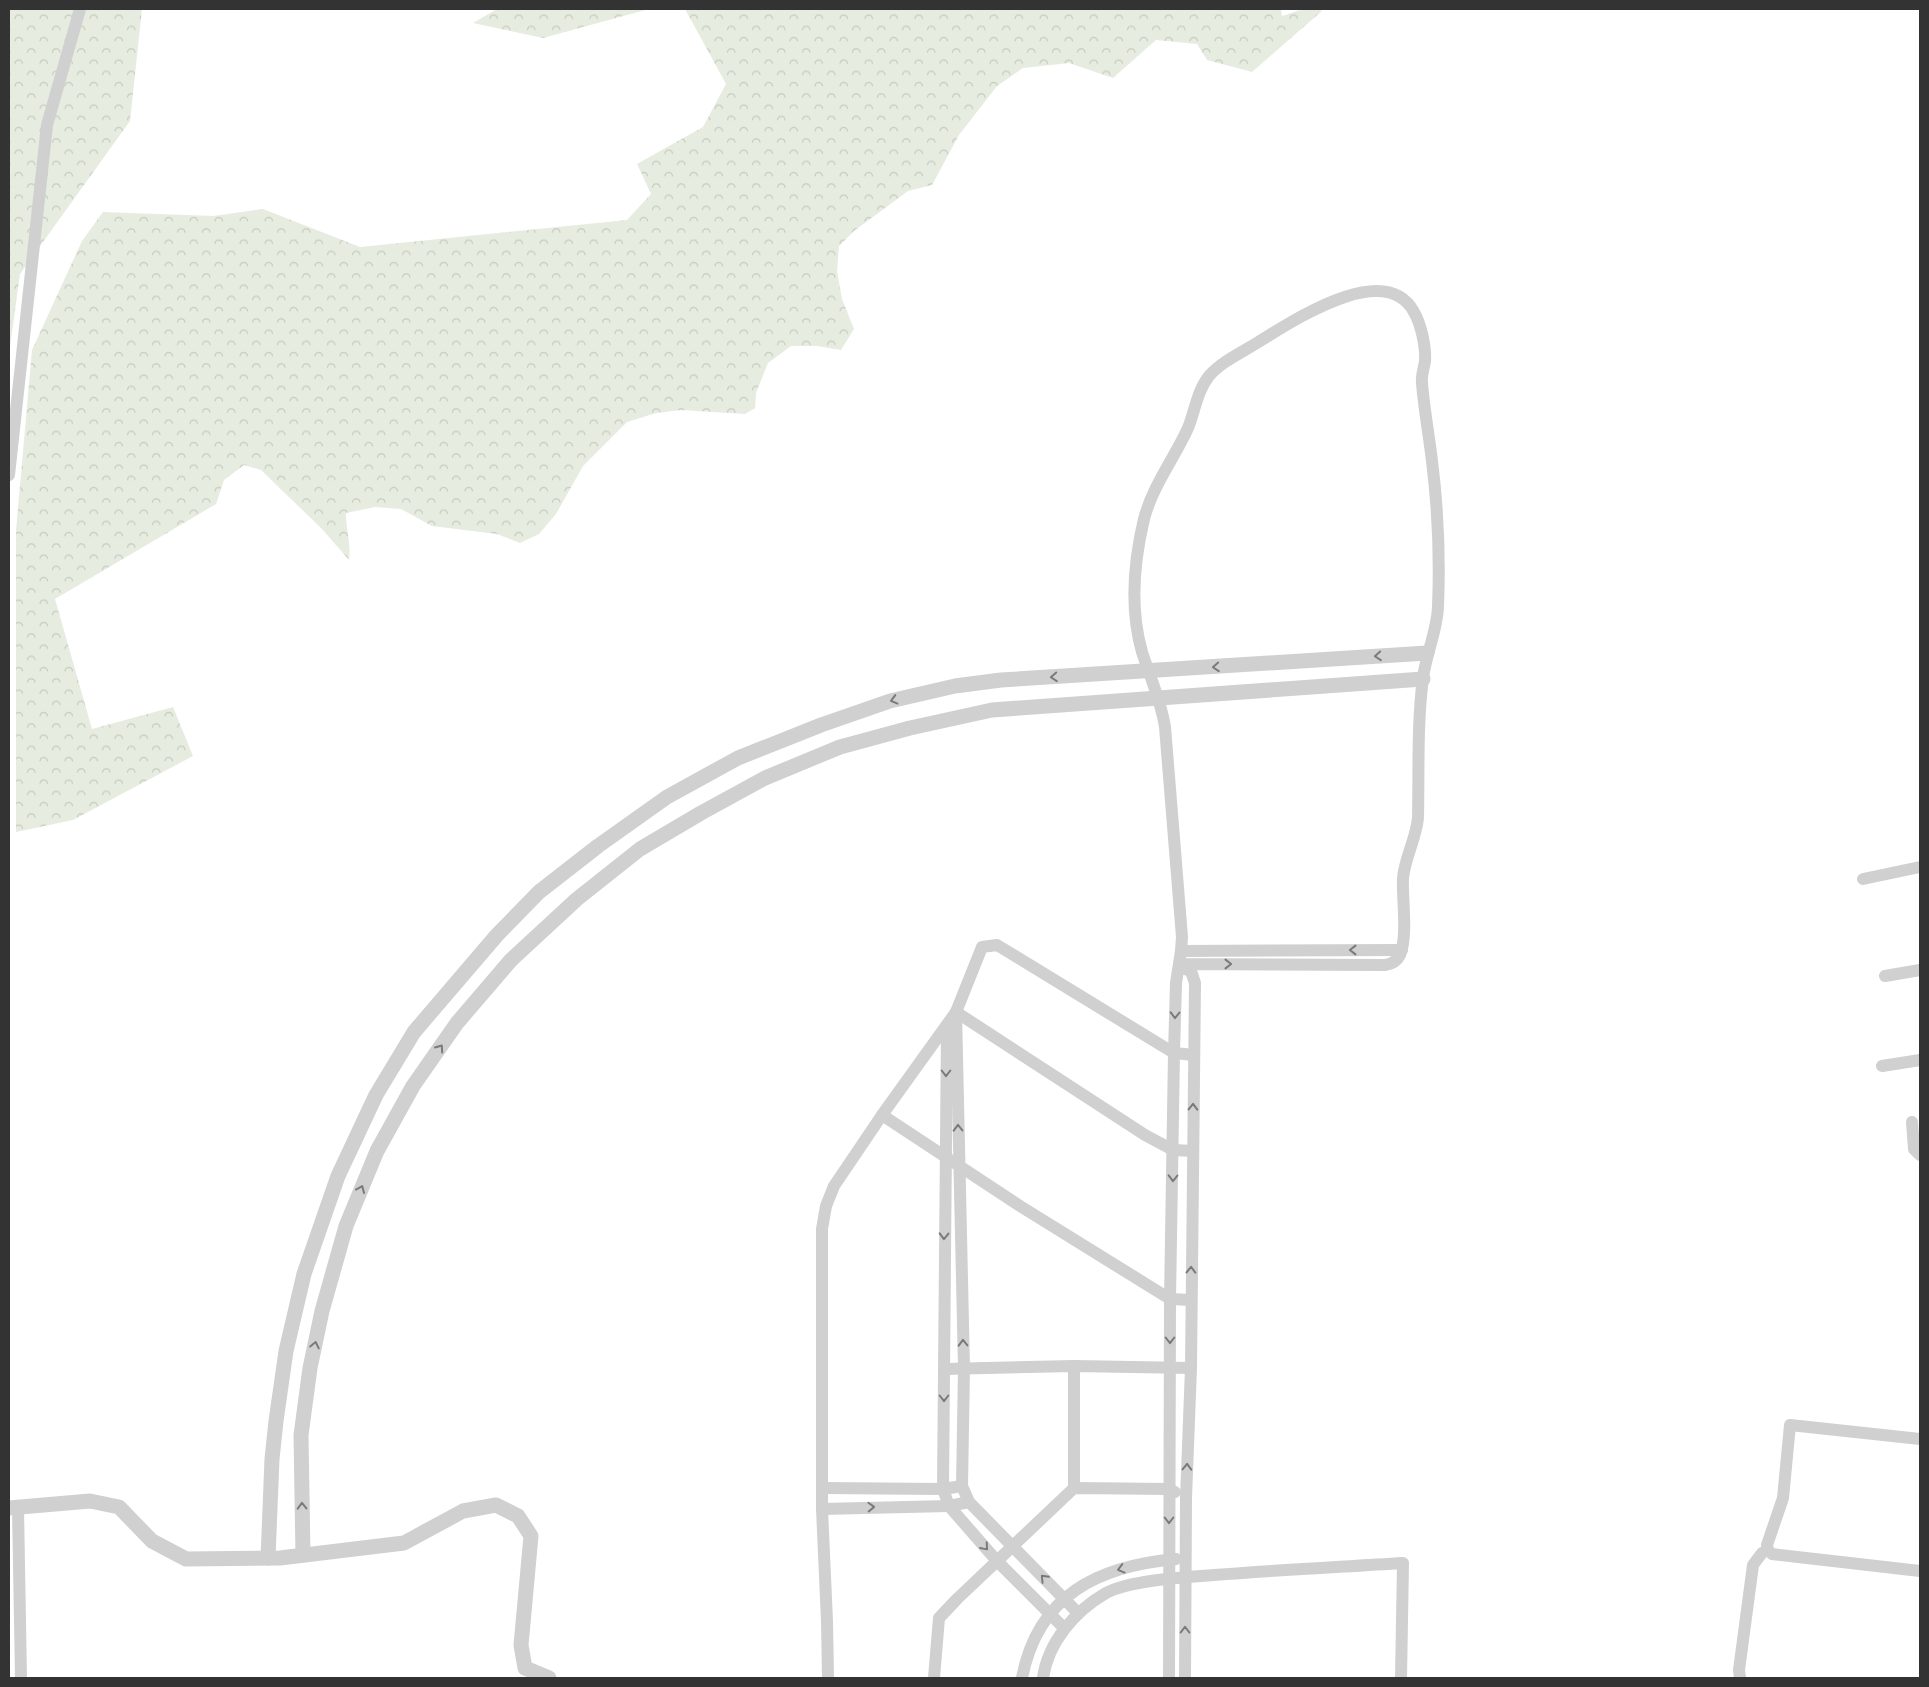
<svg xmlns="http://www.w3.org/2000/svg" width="1929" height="1687" viewBox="0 0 1929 1687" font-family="'PT Sans',sans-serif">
<defs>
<pattern id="forest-crowns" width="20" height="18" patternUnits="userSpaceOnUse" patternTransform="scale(1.25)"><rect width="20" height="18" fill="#e6ecdf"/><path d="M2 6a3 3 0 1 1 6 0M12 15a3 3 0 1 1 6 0" fill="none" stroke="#c6cbc0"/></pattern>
</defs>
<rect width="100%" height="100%" fill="#fff"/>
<g fill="url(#forest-crowns)">
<polygon points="9,9 142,9 130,121 20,274 9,354"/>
<polygon points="497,9 649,9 543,38 473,23"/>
<path d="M685 9H1281L1282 16C1295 12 1309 5 1322 11L1252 72 1207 60 1197 44 1156 40 1113 78 1069 63 1023 68 997 86 959 135 932 185 908 191 854 231 839 246 837 271 842 299 854 329 841 350 817 346H791L768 363 756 393 755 408 745 414 681 410 656 413 627 422 583 466 556 514 539 534 520 543 497 534 432 526 401 509 375 507 346 513C346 529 351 544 349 560L322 529 261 470 244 465 224 480 216 504 55 599 92 729 173 707 193 756 73 820 16 832V531L32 350 82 241 103 212 213 216 263 209 360 247 627 220 651 194 637 164 703 127 726 84Z"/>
</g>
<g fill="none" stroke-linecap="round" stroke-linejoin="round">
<g stroke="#d0d0d0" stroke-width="12">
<polyline points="9,475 47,125 80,9"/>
<polyline points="1863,879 1920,867"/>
<polyline points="1181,951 1402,950"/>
<polyline points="1179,967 1191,971 1195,983 1191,1368 1186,1498 1185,1678"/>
<polyline points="1885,976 1920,970"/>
<polyline points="956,1012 964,1368 962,1486 969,1502 1078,1613"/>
<polyline points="956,1012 1145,1135 1173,1150 1193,1151"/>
<polyline points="947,1025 943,1489 949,1506 997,1561 1064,1628"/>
<polyline points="1882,1066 1920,1060"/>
<polyline points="882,1115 1020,1206 1170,1299 1191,1300"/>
<polyline points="1912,1122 1914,1149 1920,1155"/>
<polyline points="1074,1366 1074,1488"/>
<polyline points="944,1369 1074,1366 1191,1368"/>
<polyline points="1920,1439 1790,1425 1783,1498 1767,1545 1768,1550 1772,1554 1920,1571"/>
<polyline points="822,1488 943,1489 962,1486"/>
<polyline points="18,1508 21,1678"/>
<polyline points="822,1509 949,1506 969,1502"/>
<polyline points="828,1678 827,1621 822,1509 822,1229 826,1206 834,1186 882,1115 956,1012 982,947 997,945 1174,1053 1194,1055"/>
<polyline points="934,1678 939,1618 957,1599 1074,1488 1169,1489 1175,1492"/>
<path d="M1022 1678C1038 1595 1098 1566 1176 1559"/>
<path d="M1043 1678C1048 1642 1075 1611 1106 1593 1130 1580 1186 1577 1214 1575 1277 1570 1340 1567 1403 1563L1401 1678"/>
<path d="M1169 1678 1170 1299 1174 1053 1176 983 1181 951 1182 937 1165 727C1161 701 1150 677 1142 652 1130 610 1134 561 1144 519 1153 485 1174 459 1188 428 1195 411 1197 391 1209 376 1222 361 1243 352 1260 341 1293 321 1385 259 1414 312 1421 324 1426 347 1425 361 1424 369 1421 375 1422 383 1424 409 1429 435 1432 461 1438 509 1440 558 1438 607 1437 631 1426 654 1423 678 1417 723 1419 772 1418 818 1416 839 1405 857 1403 878 1402 900 1408 935 1400 955 1397 961 1392 964 1385 965L1180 964"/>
<polyline points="1740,1678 1739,1670 1753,1565 1762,1553"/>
</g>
<g stroke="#d0d0d0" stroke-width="15">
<polyline points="9,1508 90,1501 119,1507 152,1541 186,1559 280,1558 404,1543 463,1511 496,1505 518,1516 531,1536 521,1645 525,1668 549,1678"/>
<polyline points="303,1555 301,1435 310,1368 322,1311 346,1226 377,1151 413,1086 457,1023 511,960 577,899 640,849 701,813 765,778 840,747 910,728 992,710 1423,679"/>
<polyline points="268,1558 272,1459 276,1421 286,1351 304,1274 338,1176 376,1095 414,1032 497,935 539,892 598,846 667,797 738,758 821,725 890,701 955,686 1001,680 1427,653"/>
</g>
</g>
<defs><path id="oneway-chevron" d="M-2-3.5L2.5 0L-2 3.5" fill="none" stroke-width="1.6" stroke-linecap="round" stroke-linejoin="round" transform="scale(1.25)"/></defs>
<g stroke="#7a7a7a">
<use href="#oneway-chevron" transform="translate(1378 656) rotate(176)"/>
<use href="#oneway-chevron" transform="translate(1216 667) rotate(176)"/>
<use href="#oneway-chevron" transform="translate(1054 677) rotate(176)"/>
<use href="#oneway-chevron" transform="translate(894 700) rotate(165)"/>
<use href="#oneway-chevron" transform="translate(1353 950) rotate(180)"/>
<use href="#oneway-chevron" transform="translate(1228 964)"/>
<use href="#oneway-chevron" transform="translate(1175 1015) rotate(91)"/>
<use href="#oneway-chevron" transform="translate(440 1048) rotate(-55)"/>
<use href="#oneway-chevron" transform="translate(946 1073) rotate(90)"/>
<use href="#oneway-chevron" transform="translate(1193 1107) rotate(-89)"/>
<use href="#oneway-chevron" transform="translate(958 1128) rotate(-91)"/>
<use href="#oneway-chevron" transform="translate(1173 1178) rotate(91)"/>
<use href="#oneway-chevron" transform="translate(361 1189) rotate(-67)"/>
<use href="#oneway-chevron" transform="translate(944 1236) rotate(91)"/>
<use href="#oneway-chevron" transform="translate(1191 1270) rotate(-89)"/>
<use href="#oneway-chevron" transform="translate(1170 1340) rotate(90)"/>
<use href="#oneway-chevron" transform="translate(963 1343) rotate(-91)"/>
<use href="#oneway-chevron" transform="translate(315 1345) rotate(-78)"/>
<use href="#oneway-chevron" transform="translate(944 1398) rotate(90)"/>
<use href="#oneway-chevron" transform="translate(1187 1467) rotate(-88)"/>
<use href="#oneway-chevron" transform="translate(302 1506) rotate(-91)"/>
<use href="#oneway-chevron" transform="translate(871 1507) rotate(-2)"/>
<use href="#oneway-chevron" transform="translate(1169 1520) rotate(90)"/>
<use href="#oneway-chevron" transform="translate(985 1547) rotate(49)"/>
<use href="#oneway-chevron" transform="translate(1121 1569) rotate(165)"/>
<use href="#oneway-chevron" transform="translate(1044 1578) rotate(-134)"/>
<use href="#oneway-chevron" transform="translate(1185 1630) rotate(-90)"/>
</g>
<rect width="1929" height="1687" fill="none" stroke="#333333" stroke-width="20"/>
</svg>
